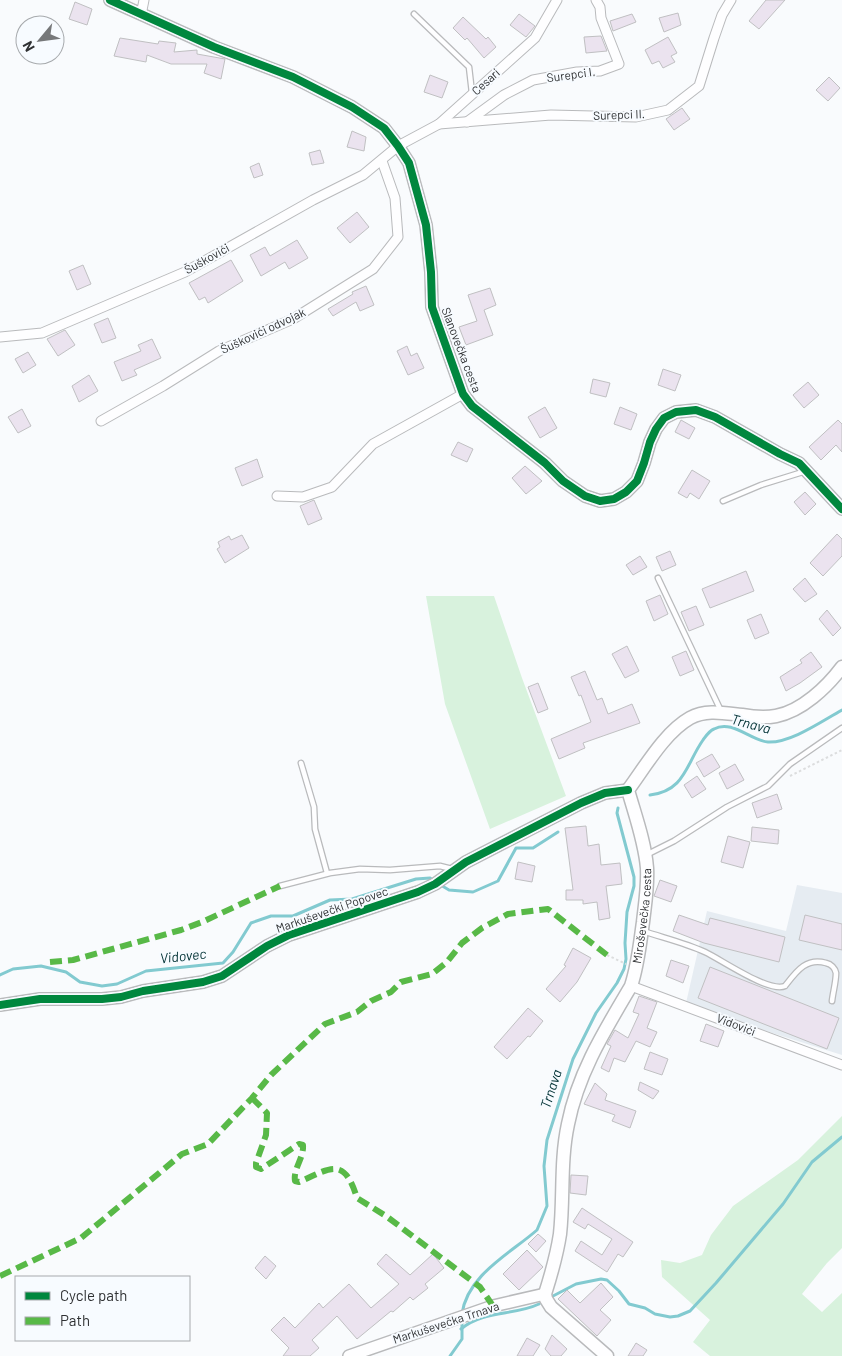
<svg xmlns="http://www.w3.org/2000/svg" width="842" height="1356" viewBox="0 0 842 1356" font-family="Barlow,sans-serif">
<rect width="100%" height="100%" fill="#f9fbfd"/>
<polygon fill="#e6ecf2" points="797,885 842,893 842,1055 741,1023 686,1003 707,911 786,931"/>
<g fill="#d8f2dd">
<polygon points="426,596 494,596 522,678 566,796 490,829 445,704"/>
<polygon points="842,1116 842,1248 827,1263 802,1294 822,1312 842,1293 842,1356 710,1356 693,1342 710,1320 662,1277 661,1260 680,1263 702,1255 711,1235 733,1206 798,1160"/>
</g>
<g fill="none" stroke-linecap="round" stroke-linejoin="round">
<g stroke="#82cad0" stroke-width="3">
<path d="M650 795C685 791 686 764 703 740 706 736 709 731 714 729 732 719 751 741 768 742 791 743 822 721 842 710"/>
<polyline points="439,884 449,890 473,892 498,881 516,848 533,848 558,832"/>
<polyline points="0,975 13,969 41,966 66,972 80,982 102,986 117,984 146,971 223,963 233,952 251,923 271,916 293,916 330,900 352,899 416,879 430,878 434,881"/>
<polyline points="553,1296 576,1284 601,1279 607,1280 619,1291 629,1304 645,1308 655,1314 670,1317 678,1316 690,1311 716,1283 783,1204 812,1162 842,1137"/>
<path d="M462 1314C467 1275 511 1253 537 1230L547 1206 544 1166 547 1140 573 1059 596 1013 617 983 624 969 626 959 625 943 627 912 634 886V877L617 813 618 808"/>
<path d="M461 1329C483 1310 514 1316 539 1304"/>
<polyline points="450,1356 462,1339 462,1320"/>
</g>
</g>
<g fill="#ebe3ef" stroke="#c0c0c2">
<polygon points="766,0 785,0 759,29 749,21"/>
<polygon points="75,2 92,9 87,25 69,19"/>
<polygon points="678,13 681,25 664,32 659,18"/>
<polygon points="519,14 535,26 526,37 510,25"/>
<polygon points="632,14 636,22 613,31 610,21"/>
<polygon points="463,17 486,39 488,37 496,47 484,58 467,38 465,40 453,28"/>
<polygon points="601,36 607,51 586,53 584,37"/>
<polygon points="668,37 677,53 671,56 675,62 663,68 659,61 652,64 645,50"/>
<polygon points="120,38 158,44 159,41 176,43 174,52 197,50 197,54 225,59 221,79 204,73 207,64 171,64 147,55 146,62 114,56"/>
<polygon points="430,75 448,82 442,98 424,92"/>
<polygon points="829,77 840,88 828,101 816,90"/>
<polygon points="682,108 690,119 674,130 666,119"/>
<polygon points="352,131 366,137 364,151 347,147"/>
<polygon points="320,150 324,163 312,165 309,153"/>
<polygon points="259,163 263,175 254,178 250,167"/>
<polygon points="357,212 369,227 350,243 337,228"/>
<polygon points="297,240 308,258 289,269 285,262 261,276 250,255 265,247 270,256"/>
<polygon points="231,260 243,281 208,303 205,297 199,300 189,283"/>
<polygon points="83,265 91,284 77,290 69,271"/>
<polygon points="366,286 374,305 360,311 356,302 333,316 328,309 353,294 352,292"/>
<polygon points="490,288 496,305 484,310 493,335 466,345 459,327 477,321 468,295"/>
<polygon points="108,318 116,338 102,343 94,324"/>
<polygon points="65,330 75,345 58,356 47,339"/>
<polygon points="152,339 161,358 134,370 137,375 122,381 114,362 141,351 138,345"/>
<polygon points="407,346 411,356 417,353 424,368 408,375 397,351"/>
<polygon points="28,352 36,365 23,373 15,359"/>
<polygon points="663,369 681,375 675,391 658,385"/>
<polygon points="89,375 98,391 79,402 72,386"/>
<polygon points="593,379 610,383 606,397 590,393"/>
<polygon points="808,382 819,395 804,408 793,395"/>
<polygon points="545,407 557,428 540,438 528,417"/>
<polygon points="620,407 637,414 631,430 614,424"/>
<polygon points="22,409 31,426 18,433 8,417"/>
<polygon points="681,420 695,428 689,439 675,432"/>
<polygon points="838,420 842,424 842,452 836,445 821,460 809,447"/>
<polygon points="458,442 473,449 467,462 451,455"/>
<polygon points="257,459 263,477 242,486 235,468"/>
<polygon points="525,466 542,481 526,494 512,478"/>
<polygon points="692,470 710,481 699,499 690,493 687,498 678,493"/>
<polygon points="805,492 816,504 805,515 794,502"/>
<polygon points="314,500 322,519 308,525 300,506"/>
<polygon points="837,534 842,539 842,556 823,576 810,563"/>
<polygon points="242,535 249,548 225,563 217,549 220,547 218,542 229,536 231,540"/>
<polygon points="670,551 676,565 662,571 656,557"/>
<polygon points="640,556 647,567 633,575 626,565"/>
<polygon points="746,571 754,591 710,608 702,589"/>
<polygon points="805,578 817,594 805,602 793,589"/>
<polygon points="660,595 668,614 654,621 646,601"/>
<polygon points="696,606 704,625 689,631 681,612"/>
<polygon points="827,610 841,628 833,636 819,619"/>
<polygon points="761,614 769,633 755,639 747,620"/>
<polygon points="627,646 639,671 625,678 612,654"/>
<polygon points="686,651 694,670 680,676 672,657"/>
<polygon points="811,652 822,667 800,683 786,691 780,677 802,663 800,660"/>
<polygon points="585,671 597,700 602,698 608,714 632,704 640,723 583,743 585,748 559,759 551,739 591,722 581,695 579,696 571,677"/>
<polygon points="538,683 548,709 538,713 528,687"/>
<polygon points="712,754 720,767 704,777 696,763"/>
<polygon points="735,764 744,780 727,789 719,773"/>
<polygon points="697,776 706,789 692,798 684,785"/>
<polygon points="777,794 782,809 757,818 752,803"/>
<polygon points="586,826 588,846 599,844 601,865 620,863 622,884 606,886 610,918 599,920 597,902 583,904 583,900 566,900 566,890 573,890 565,828"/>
<polygon points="752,827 779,830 778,844 751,841"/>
<polygon points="728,836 750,842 743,868 721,862"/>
<polygon points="518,862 535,866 532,882 515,879"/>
<polygon points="660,880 677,886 671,902 654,896"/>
<polygon points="679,915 708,925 710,918 785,937 779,962 704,943 673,931"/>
<polygon points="805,915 842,924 842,950 799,940"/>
<polygon points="573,948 591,958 577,982 560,1002 546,989 566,966 564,965"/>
<polygon points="671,960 689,966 683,983 666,976"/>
<polygon points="710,967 839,1018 827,1049 698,998"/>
<polygon points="639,996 657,1002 647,1028 657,1032 650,1047 636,1041 625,1062 614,1058 609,1072 601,1068 611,1046 607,1044 615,1030 628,1038 639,1014 633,1012"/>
<polygon points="528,1008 543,1021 530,1037 528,1036 507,1059 494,1047"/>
<polygon points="706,1024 724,1031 718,1047 700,1041"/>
<polygon points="650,1052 668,1059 662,1075 644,1069"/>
<polygon points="640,1082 659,1091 653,1099 638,1090"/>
<polygon points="595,1083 607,1094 605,1100 636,1111 630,1128 612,1121 615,1115 584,1104"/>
<polygon points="571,1175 588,1176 586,1195 570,1193"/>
<polygon points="582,1208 633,1242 623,1257 618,1254 607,1272 575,1251 581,1241 602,1255 612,1239 588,1224 585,1229 573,1222"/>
<polygon points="538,1234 546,1241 536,1252 528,1244"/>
<polygon points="527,1250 543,1267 519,1290 503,1274"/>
<polygon points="386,1254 410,1275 433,1254 444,1268 425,1284 428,1288 413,1300 410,1297 393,1312 391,1311 357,1339 337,1316 312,1340 319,1348 310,1356 283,1356 289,1348 271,1330 284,1317 295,1328 319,1303 323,1308 349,1284 371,1308 399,1284 377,1264"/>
<polygon points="265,1256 276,1266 266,1279 255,1268"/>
<polygon points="601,1283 613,1297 600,1310 611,1320 597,1336 558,1299 567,1290 580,1303"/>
<polygon points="552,1335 567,1349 561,1356 551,1356 545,1349"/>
<polygon points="527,1338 540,1345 533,1356 517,1356"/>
<polygon points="636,1343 647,1350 643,1356 628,1356"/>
</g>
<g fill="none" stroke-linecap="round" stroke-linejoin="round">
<g stroke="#b9babc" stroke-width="7">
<g id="service">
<polyline points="414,14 469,67 472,93"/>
<polyline points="723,501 761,485 806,471"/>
<polyline points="658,578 721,711"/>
<polyline points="301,763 314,807 315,829 327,873"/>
<polyline points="646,855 674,841 727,807 768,786 790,764 842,728"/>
<polyline points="280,886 330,873 360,869 390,870 440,866 452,869"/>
<path d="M643 931C664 938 686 943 705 952 722 960 769 993 785 986 796 972 806 957 826 963 831 964 835 968 836 973 836 982 833 992 832 1001"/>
</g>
</g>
<g stroke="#b9babc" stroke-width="11">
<g id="minor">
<polyline points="141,15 144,0"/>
<polyline points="467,122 504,95 533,80 577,72 600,71 619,64 601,18 600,7 596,0"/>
<polyline points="439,124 551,115 636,117 668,110 699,86 714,38 722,15 731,0"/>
<polyline points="0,337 42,333 185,272 313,200 363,175 398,146 439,124 535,38 557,0"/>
<polyline points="101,421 163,386 219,351 293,319 373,269 398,237 395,198 382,161"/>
<polyline points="277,496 303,497 332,487 373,444 463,394"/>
<polyline points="631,986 842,1065"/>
</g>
</g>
<g stroke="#b9babc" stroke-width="14">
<g id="tertiary">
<polyline points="110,0 214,47 293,77 352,107 384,128 398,146 409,163 426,225 431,272 432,307 463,394 472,406 545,463 563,481 585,496 600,501 614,499 626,492 637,481 644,463 650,442 656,429 664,418 676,412 696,410 715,417 780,454 799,463 842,509"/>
<polyline points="0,1005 40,999 102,999 121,997 143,991 203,982 222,976 267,946 289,935 418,892 435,884 466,862 581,803 605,793 628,790"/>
<polyline points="349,1356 493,1306 545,1294"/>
</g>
</g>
<g stroke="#b9babc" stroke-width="15">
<g id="secondary">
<path id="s1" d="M607 1356 551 1307 546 1299 545 1294C551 1275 557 1254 560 1234 564 1198 560 1161 568 1124 578 1073 605 1030 631 986 638 965 640 943 643 922 645 904 648 887 647 868 645 842 635 815 628 790 645 767 665 732 690 718 706 709 724 713 742 715 753 717 765 718 776 716 802 711 827 687 842 667"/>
</g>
</g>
<g stroke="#dcddde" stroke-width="2" stroke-dasharray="2.5 2.5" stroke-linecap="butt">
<polyline points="790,776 842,750"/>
<polyline points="607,955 626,964"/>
</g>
<use href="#service" stroke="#fefeff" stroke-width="4.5"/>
<use href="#minor" stroke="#fefeff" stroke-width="9"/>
<use href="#tertiary" stroke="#fefeff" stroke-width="11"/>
<use href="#secondary" stroke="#fefeff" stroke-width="12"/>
<g stroke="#58b947" stroke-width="6" stroke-dasharray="12 6" stroke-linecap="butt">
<polyline points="50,962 73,960 181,930 202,922 280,886"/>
<path d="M252 1098 267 1113 266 1135 256 1163V1167L261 1169 299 1144 303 1145C304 1158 293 1169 295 1181L299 1182C331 1168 344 1156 357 1198L386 1216 480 1287 493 1306"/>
<polyline points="0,1276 81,1238 182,1154 208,1144 252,1098 271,1075 325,1024 357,1012 371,1001 391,992 401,982 432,974 447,962 462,943 482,928 508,914 548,909 607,955"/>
</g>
<g stroke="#f7fbff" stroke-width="11">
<g id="cycleway">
<polyline points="110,0 214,47 293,77 352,107 384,128 398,146 409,163 426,225 431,272 432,307 463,394 472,406 545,463 563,481 585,496 600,501 614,499 626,492 637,481 644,463 650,442 656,429 664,418 676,412 696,410 715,417 780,454 799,463 842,509"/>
<polyline points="0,1005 40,999 102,999 121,997 143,991 203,982 222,976 267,946 289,935 418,892 435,884 466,862 581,803 605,793 628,790"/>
</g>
</g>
<use href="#cycleway" stroke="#00873e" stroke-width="8"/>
</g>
<g text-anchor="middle" stroke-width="4" stroke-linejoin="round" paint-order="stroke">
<g font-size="12" fill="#2f3133" stroke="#f7fbff">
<text transform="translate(571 75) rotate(-8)" y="4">Surepci I.</text>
<text transform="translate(486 82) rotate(-42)" y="4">Cesari</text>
<text transform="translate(619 115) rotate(-2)" y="4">Surepci II.</text>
<text transform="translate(207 259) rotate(-29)" y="4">Šuškovići</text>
<text transform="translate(263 331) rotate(-25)" y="4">Šuškovići odvojak</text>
<text transform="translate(461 350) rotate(69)" y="4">Slanovečka cesta</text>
<text transform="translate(332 910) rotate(-19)" y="4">Markuševečki Popovec</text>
<text dy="4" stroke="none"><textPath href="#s1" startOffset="485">Miroševečka cesta</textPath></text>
<text transform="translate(736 1025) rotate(21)" y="4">Vidovići</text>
<text transform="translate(446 1323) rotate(-18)" y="4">Markuševečka Trnava</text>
</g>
<g font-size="14" font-style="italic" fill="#003134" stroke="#f7fbff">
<text transform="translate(751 724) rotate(15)" y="5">Trnava</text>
<text transform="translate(183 956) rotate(-6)" y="5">Vidovec</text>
<text transform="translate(551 1089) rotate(-72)" y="5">Trnava</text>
</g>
</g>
<rect x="15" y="1276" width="175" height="65" fill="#f7fbff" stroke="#a7aaad"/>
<rect x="25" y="1292" width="25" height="8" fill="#00873e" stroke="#a7aaad"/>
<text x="60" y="1301" font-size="15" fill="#2f3133">Cycle path</text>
<rect x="25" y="1317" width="25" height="8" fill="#58b947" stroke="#a7aaad"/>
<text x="60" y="1326" font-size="15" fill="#2f3133">Path</text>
<g transform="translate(40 40) rotate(241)"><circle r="24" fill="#f7fbff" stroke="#a7aaad"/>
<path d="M0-4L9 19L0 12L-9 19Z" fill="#76787a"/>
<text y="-8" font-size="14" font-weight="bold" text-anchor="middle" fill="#2f3133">N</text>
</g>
</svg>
